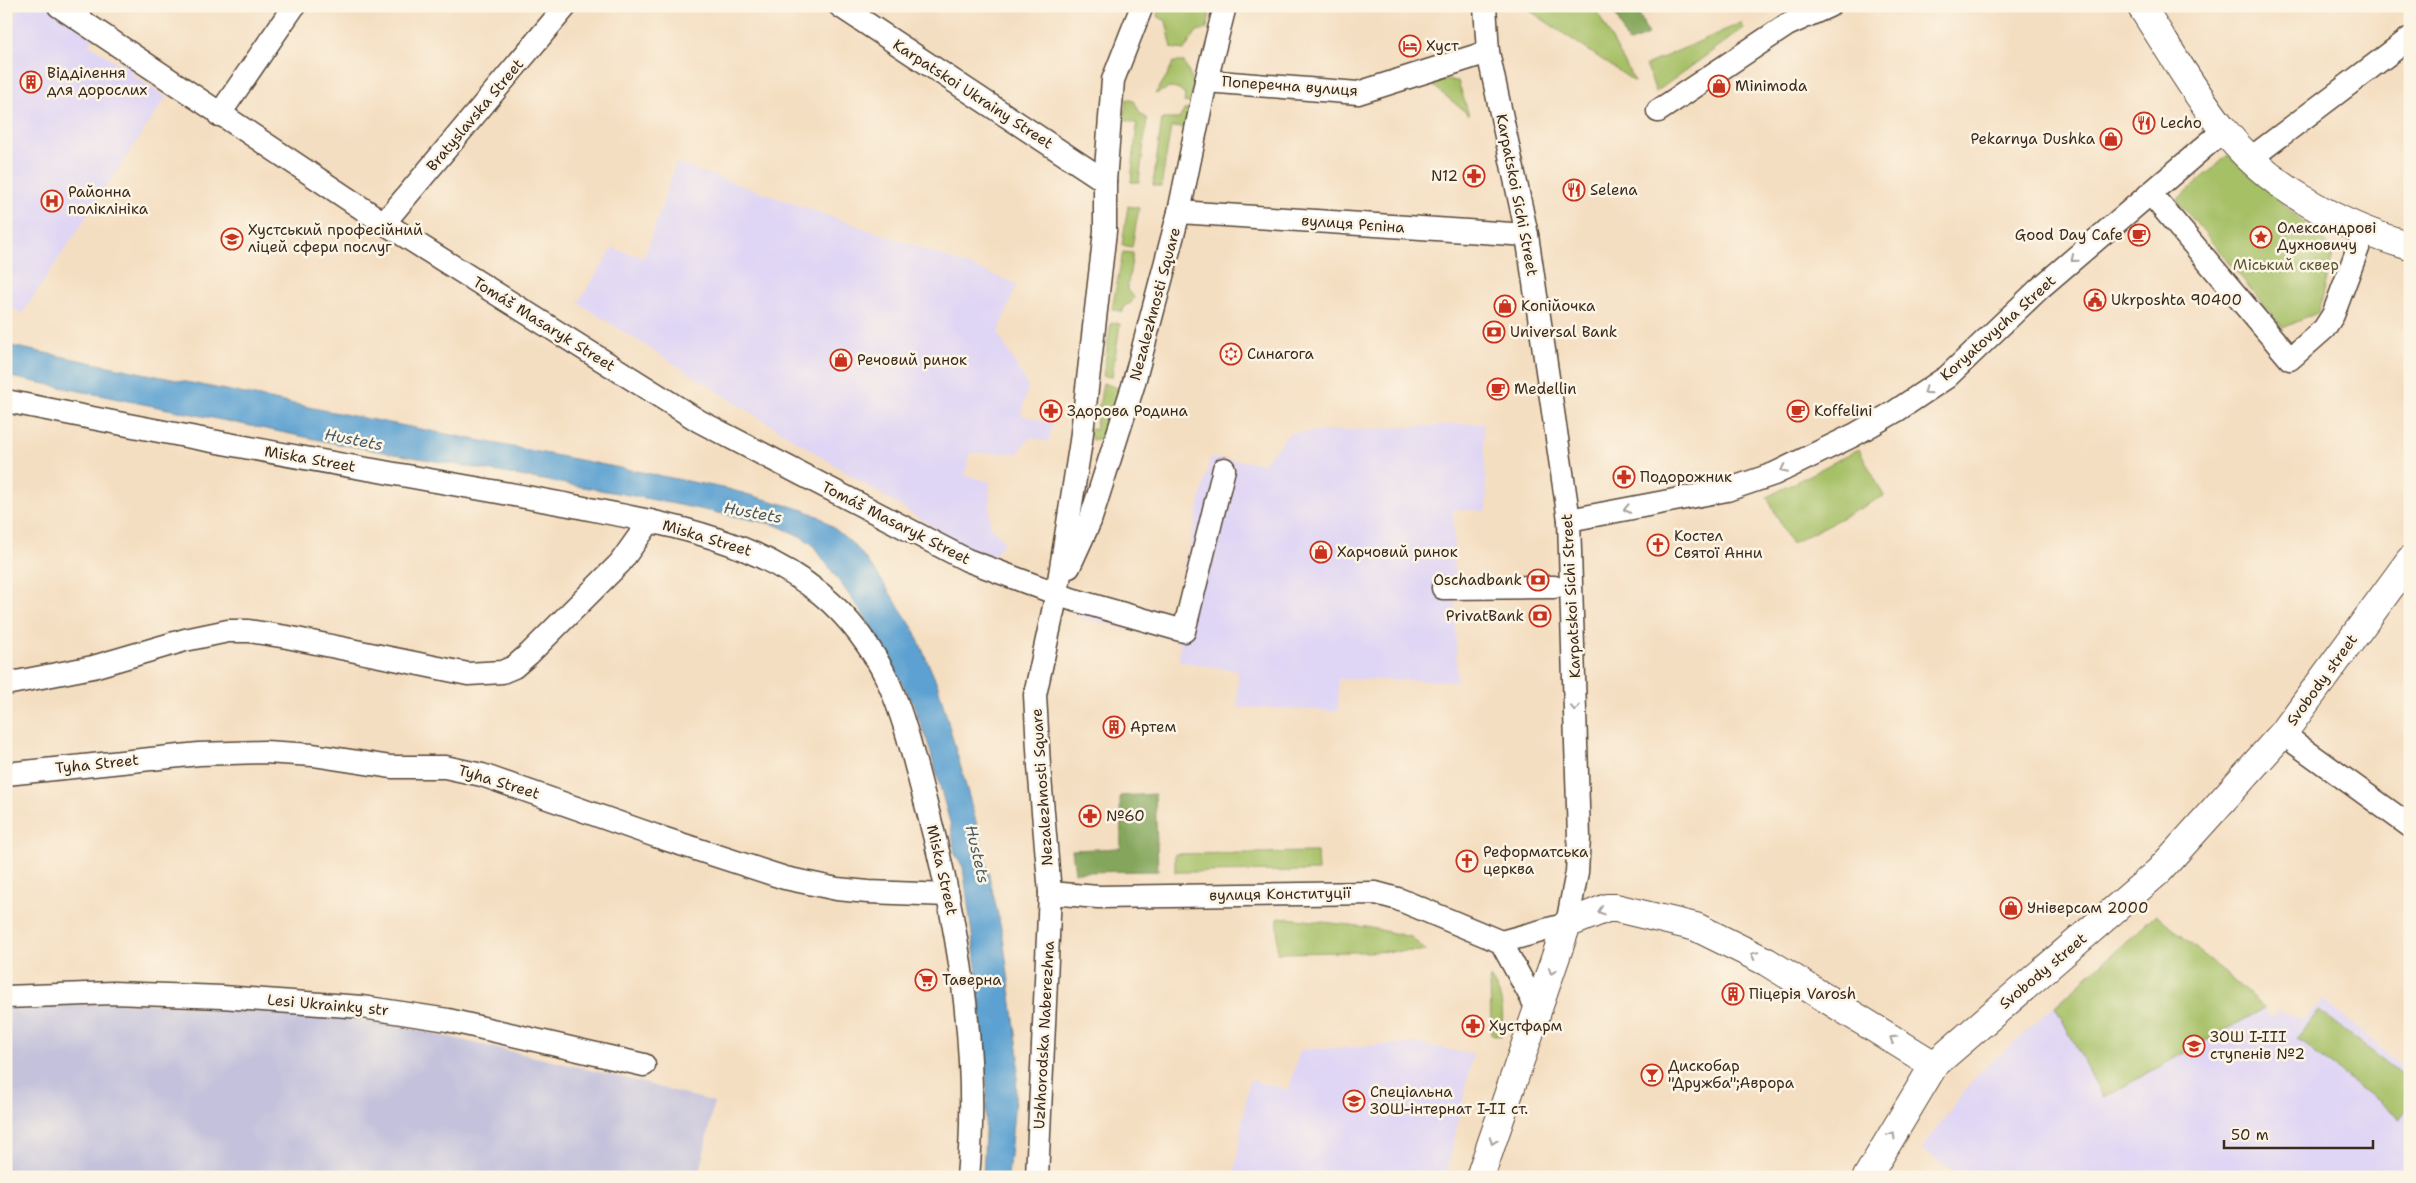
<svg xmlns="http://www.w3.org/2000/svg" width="2416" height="1183" viewBox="0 0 2416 1183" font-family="'Shantell Sans',sans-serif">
<rect width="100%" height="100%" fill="#fcf5e5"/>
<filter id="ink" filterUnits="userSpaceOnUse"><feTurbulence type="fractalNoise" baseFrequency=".02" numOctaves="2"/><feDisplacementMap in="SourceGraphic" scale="10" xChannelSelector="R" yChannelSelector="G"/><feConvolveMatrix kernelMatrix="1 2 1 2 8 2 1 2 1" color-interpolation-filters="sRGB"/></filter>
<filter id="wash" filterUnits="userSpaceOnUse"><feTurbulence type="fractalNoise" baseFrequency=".0096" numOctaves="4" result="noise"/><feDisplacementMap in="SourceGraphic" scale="20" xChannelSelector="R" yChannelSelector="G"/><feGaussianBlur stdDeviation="1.12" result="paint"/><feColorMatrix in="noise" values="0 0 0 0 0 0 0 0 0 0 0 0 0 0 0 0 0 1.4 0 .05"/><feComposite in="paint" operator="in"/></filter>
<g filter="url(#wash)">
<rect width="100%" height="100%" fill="#f4dec1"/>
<g fill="#dfd5f5">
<polygon points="21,6 47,6 93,38 89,44 120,65 127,62 133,67 131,74 166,97 22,314 6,304 6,32"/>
<polygon points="676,163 919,247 1017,284 998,333 1028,386 1021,415 1053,424 1048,442 1030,437 1018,453 970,453 965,475 990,482 990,525 1004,541 990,563 578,303 613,248 644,258"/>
<polygon points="1483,423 1487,511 1453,509 1457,681 1338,679 1338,711 1237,707 1238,671 1179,661 1180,641 1078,617 1086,594 1174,613 1210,458 1263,463 1290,433"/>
<polygon points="2156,914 2265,1008 2271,1019 2279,1011 2304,1020 2323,999 2410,1073 2410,1161 2389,1177 1962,1177 1921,1150 1976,1076"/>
<polygon points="1415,1043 1473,1054 1446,1177 1234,1177 1249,1080 1289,1090 1300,1050"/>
</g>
<polygon fill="#c3c1db" points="118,1002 279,1010 406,1027 625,1078 714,1102 699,1177 6,1177 6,1007"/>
<g fill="#a6c066" stroke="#707542">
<polygon points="1159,6 1211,6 1207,29 1197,31 1184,50 1172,48 1166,21 1157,16"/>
<polygon points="1523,6 1594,6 1635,82"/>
<polygon points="1741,23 1744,28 1656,92 1646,65"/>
<polygon points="1173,62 1184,62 1193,82 1191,103 1184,102 1185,96 1180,89 1169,88 1155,94 1168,74"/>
<polygon points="1425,79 1458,81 1469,115"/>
<polygon points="1127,99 1134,101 1140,113 1147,119 1139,182 1131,182 1137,124 1123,119"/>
<polygon points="1185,109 1189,109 1187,128 1171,127 1161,187 1153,185 1162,119 1179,119"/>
<polygon points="2228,155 2334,250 2319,312 2283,328 2177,200"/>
<polygon points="1128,206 1139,208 1132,247 1122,245"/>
<polygon points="1123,252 1133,253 1127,290 1134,297 1131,303 1124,306 1123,312 1112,309"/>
<polygon points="1111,322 1120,324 1112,377 1103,376"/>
<polygon points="1103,383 1121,389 1107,437 1092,440 1087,428 1095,430"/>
<polygon points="1859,449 1884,496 1791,544 1767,497"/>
<polygon points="1317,852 1318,871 1175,872 1175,854"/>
<polygon points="2156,914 2265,1008 2103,1098 2055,1006"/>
<polygon points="1278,917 1367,927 1411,937 1426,951 1277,953"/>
<path d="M1490 978C1504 997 1504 1013 1501 1036L1491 1034Z"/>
<polygon points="2319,1010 2410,1081 2410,1106 2400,1119 2297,1038"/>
</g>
<g fill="#84a65b" stroke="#60683c">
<polygon points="1612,6 1636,6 1648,35 1628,43"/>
<polygon points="1155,794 1158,871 1075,872 1072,850 1121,848 1120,796"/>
</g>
<polygon fill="#5ba1d1" stroke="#4b6678" points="6,345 323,410 728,489 804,510 820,517 846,538 858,549 878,575 913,628 938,686 980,836 1003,937 1019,1056 1008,1177 983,1177 987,1086 976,964 963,867 955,854 951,826 928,743 912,701 863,614 812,544 800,536 773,524 640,497 344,445 6,376"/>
</g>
<g filter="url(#ink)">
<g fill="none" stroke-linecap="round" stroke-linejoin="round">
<g stroke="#574536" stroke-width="25">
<g id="street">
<polyline points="59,6 384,223 699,421 967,560 1071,599 1184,631 1224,469"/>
<polyline points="840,6 1105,181"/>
<polyline points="1485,6 1488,52 1527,235 1569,520 1579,838 1577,872 1567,924 1501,942"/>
<polyline points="1206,81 1358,93 1488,52"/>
<polyline points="1658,111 1787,25 1829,6"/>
<polyline points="219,115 294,6"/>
<polyline points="2251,158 2410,38"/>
<polyline points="2150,193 2290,359 2324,329 2333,315 2364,232"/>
<polyline points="1179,212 1527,235"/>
<polyline points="384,223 566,6"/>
<path d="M6 401C126 425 246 448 367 469 434 481 501 492 569 505 659 523 747 535 821 594 849 617 873 649 888 681 904 717 913 755 923 793 957 917 980 1048 968 1177"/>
<polyline points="1569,520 1727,490 1774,474 1854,435 1896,411 1947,377 2040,288 2224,130"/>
<polyline points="1069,567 1090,521 1133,386 1179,212 1206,81 1225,6"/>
<polyline points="1443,588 1554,587"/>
<polyline points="6,684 93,667 185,640 228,631 249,631 287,637 468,674 502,672 514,667 529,654 620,563 650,521"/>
<polyline points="2284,732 2295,743 2410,826"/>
<polyline points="6,774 199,754 265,752 313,755 391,767 445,767 482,775 656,836 785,878 837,889 868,892 948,895"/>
<polyline points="1050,893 1098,897 1376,893 1398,899 1501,942 1538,1010"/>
<polyline points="6,997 113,993 222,997 362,1007 448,1020 644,1065"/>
<polyline points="1037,1177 1050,893 1039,766 1035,695 1057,593 1081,441 1105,231 1105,181 1113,80 1142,6"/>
</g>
</g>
<g stroke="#574536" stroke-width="30">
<g id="secondary">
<path d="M2141 6C2168 47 2193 91 2223 129 2269 188 2340 226 2410 246"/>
<polyline points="1480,1177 1567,924 1607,908 1616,908 1696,927 1767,962 1934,1065"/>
<polyline points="1867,1177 1934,1065 2159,871 2284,732 2410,560"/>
</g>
</g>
<use href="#street" stroke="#fff" stroke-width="22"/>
<use href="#secondary" stroke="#fff" stroke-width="28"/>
</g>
<defs><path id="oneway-chevron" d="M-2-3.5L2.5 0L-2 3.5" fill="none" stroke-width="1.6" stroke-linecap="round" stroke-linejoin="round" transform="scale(1.25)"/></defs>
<g stroke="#a79f9a">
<use href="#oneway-chevron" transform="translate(2074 259) rotate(139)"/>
<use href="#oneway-chevron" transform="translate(1927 391) rotate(146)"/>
<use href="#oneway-chevron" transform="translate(1784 469) rotate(154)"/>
<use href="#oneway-chevron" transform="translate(1627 509) rotate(169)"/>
<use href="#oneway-chevron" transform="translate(1575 708) rotate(88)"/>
<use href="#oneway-chevron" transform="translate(1601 911) rotate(162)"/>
<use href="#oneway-chevron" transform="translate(1754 955) rotate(-154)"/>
<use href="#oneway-chevron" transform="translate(1552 971) rotate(109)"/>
<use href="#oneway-chevron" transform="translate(1893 1039) rotate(-148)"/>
<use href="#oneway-chevron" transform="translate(1892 1135) rotate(-59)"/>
<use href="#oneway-chevron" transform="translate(1493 1141) rotate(110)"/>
</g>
</g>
<defs>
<g id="hotel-ring" transform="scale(1.125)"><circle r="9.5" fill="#fcf5e5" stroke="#c8321e" stroke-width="1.5"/><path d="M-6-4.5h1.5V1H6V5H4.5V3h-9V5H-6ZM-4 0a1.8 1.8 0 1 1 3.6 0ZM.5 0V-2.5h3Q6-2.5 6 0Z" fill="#c8321e"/></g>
<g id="building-ring" transform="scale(1.125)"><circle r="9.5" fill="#fcf5e5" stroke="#c8321e" stroke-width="1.5"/><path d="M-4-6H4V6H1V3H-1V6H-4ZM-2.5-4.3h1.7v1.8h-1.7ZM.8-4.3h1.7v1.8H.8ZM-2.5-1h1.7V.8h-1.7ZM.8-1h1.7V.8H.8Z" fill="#c8321e"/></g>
<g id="shop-ring" transform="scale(1.125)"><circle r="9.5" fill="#fcf5e5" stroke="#c8321e" stroke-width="1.5"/><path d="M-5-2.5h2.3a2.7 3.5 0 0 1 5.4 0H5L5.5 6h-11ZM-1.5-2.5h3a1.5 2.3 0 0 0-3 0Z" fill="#c8321e"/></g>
<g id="restaurant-ring" transform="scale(1.125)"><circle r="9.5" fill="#fcf5e5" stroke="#c8321e" stroke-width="1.5"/><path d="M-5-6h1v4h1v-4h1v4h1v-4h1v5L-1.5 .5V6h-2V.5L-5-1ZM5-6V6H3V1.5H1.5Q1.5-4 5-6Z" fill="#c8321e"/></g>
<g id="pharmacy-ring" transform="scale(1.125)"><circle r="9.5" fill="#fcf5e5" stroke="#c8321e" stroke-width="1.5"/><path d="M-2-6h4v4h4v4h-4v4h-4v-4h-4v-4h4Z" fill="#c8321e"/></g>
<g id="hospital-ring" transform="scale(1.125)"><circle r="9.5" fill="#fcf5e5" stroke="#c8321e" stroke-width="1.5"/><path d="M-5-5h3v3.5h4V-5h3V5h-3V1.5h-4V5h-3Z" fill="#c8321e"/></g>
<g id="cafe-ring" transform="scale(1.125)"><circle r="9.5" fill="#fcf5e5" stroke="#c8321e" stroke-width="1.5"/><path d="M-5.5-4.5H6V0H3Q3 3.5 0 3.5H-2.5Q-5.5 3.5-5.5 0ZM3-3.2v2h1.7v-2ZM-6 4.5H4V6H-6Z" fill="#c8321e"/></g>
<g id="sight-ring" transform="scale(1.125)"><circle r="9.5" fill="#fcf5e5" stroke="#c8321e" stroke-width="1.5"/><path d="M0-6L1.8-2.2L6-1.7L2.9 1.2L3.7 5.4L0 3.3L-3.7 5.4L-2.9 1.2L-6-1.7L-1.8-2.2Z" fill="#c8321e"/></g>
<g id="university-ring" transform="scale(1.125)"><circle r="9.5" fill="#fcf5e5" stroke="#c8321e" stroke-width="1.5"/><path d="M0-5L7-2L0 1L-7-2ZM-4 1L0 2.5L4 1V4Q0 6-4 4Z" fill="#c8321e"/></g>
<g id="civic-ring" transform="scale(1.125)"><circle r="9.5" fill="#fcf5e5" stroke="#c8321e" stroke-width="1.5"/><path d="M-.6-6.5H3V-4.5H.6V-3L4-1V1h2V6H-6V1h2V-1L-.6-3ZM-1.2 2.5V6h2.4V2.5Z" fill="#c8321e"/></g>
<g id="bank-ring" transform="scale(1.125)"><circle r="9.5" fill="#fcf5e5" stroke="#c8321e" stroke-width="1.5"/><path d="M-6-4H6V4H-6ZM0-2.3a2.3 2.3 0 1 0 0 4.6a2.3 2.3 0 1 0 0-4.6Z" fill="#c8321e"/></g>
<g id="synagogue-ring" transform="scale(1.125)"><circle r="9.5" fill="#fcf5e5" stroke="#c8321e" stroke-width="1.5"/><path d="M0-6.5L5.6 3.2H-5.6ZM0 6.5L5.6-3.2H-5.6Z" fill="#c8321e"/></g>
<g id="church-ring" transform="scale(1.125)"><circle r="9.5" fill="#fcf5e5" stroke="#c8321e" stroke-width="1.5"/><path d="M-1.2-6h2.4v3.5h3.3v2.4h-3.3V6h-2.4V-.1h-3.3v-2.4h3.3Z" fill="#c8321e"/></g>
<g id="supermarket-ring" transform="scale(1.125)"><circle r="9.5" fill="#fcf5e5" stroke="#c8321e" stroke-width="1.5"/><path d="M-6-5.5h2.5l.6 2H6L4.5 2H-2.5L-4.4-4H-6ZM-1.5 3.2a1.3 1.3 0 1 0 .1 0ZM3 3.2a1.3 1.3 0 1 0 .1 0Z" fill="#c8321e"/></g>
<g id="school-ring" transform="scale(1.125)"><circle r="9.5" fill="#fcf5e5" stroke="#c8321e" stroke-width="1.5"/><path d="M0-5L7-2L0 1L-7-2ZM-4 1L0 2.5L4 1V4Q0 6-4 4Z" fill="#c8321e"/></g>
<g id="bar-ring" transform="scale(1.125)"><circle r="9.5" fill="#fcf5e5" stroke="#c8321e" stroke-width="1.5"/><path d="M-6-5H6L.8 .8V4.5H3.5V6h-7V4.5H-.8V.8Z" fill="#c8321e"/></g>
</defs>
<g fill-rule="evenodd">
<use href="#hotel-ring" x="1410" y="46"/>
<use href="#building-ring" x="31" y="82"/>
<use href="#shop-ring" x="1719" y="86"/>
<use href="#restaurant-ring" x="2144" y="123"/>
<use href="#shop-ring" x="2111" y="139"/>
<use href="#pharmacy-ring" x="1474" y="176"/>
<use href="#restaurant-ring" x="1574" y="190"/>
<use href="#hospital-ring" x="52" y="201"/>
<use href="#cafe-ring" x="2139" y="235"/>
<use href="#sight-ring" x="2261" y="237"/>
<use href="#university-ring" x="232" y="239"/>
<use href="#civic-ring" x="2095" y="300"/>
<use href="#shop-ring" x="1505" y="306"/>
<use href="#bank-ring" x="1494" y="332"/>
<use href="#synagogue-ring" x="1231" y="354"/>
<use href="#shop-ring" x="841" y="360"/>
<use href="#cafe-ring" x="1498" y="389"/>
<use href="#pharmacy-ring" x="1051" y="411"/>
<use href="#cafe-ring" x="1798" y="411"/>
<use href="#pharmacy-ring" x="1624" y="477"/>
<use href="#church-ring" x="1658" y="545"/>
<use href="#shop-ring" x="1321" y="552"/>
<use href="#bank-ring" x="1538" y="580"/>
<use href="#bank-ring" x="1540" y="616"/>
<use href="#building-ring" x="1114" y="727"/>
<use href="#pharmacy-ring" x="1090" y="816"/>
<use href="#church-ring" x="1467" y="861"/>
<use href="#shop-ring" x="2011" y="908"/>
<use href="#supermarket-ring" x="926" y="980"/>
<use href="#building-ring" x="1733" y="994"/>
<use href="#pharmacy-ring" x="1473" y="1026"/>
<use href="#school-ring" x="2194" y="1046"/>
<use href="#bar-ring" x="1652" y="1075"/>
<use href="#school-ring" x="1354" y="1101"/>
</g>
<g text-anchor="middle" stroke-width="5" stroke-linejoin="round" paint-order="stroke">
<g font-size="15" fill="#3b2a1e" stroke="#fcf5e5" text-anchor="start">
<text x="1426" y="51">Хуст</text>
<text x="47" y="78">Відділення<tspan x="47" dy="17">для дорослих</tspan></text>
<text x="1735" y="91">Minimoda</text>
<text x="2160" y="128">Lecho</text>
<text x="2095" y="144" text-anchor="end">Pekarnya Dushka</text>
<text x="1458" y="181" text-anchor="end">N12</text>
<text x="1590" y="195">Selena</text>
<text x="68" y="197">Районна<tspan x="68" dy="17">поліклініка</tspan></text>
<text x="2277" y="233">Олександрові<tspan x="2277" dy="17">Духновичу</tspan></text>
<text x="248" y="235">Хустський професійний<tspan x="248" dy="17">ліцей сфери послуг</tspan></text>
<text x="2123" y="240" text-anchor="end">Good Day Cafe</text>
<text x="2111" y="305">Ukrposhta 90400</text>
<text x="1521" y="311">Копійочка</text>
<text x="1510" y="337">Universal Bank</text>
<text x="1247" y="359">Синагога</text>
<text x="857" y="365">Речовий ринок</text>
<text x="1514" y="394">Medellin</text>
<text x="1067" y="416">Здорова Родина</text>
<text x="1814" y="416">Koffelini</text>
<text x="1640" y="482">Подорожник</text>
<text x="1674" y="541">Костел<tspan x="1674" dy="17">Святої Анни</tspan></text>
<text x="1337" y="557">Харчовий ринок</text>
<text x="1522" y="585" text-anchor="end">Oschadbank</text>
<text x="1524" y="621" text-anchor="end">PrivatBank</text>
<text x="1130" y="732">Артем</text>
<text x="1106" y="821">№60</text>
<text x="1483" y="857">Реформатська<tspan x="1483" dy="17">церква</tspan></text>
<text x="2027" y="913">Універсам 2000</text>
<text x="942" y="985">Таверна</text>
<text x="1749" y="999">Піцерія Varosh</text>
<text x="1489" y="1031">Хустфарм</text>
<text x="2210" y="1042">ЗОШ І-ІІІ<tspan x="2210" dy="17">ступенів №2</tspan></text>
<text x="1668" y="1071">Дискобар<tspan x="1668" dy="17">"Дружба";Аврора</tspan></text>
<text x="1370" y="1097">Спеціальна<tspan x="1370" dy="17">ЗОШ-інтернат І-ІІ ст.</tspan></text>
</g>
<g font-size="15" fill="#3b2a1e" stroke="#fcf5e5">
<text transform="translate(1290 86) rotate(4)" y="5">Поперечна вулиця</text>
<text transform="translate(973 94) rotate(33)" y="5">Karpatskoi Ukrainy Street</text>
<text transform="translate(475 115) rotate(-50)" y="5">Bratyslavska Street</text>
<text transform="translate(1517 195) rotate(79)" y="5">Karpatskoi Sichi Street</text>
<text transform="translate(1353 224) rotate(4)" y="5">вулиця Рєпіна</text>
<text transform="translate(1155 304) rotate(-75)" y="5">Nezalezhnosti Square</text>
<text transform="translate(544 324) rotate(32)" y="5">Tomáš Masaryk Street</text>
<text transform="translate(1998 328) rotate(-42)" y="5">Koryatovycha Street</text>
<text transform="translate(310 459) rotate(10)" y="5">Miska Street</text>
<text transform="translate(896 523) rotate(27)" y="5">Tomáš Masaryk Street</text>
<text transform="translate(707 538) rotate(17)" y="5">Miska Street</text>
<text transform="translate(1571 596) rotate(-93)" y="5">Karpatskoi Sichi Street</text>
<text transform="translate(2322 680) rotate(-54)" y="5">Svobody street</text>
<text transform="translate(97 764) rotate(-6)" y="5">Tyha Street</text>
<text transform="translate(499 782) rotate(17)" y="5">Tyha Street</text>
<text transform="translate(1042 787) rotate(-94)" y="5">Nezalezhnosti Square</text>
<text transform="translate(942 870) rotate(77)" y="5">Miska Street</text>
<text transform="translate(1280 894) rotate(-1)" y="5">вулиця Конституції</text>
<text transform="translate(2043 971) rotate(-40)" y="5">Svobody street</text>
<text transform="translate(328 1005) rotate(5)" y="5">Lesi Ukrainky str</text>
<text transform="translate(1044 1035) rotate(-87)" y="5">Uzhhorodska Naberezhna</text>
</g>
<g font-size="15" fill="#5b5734" stroke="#fcf5e5">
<text x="2286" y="270">Міський сквер</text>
</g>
<g font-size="16" font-style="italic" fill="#485a66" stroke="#fcf5e5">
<text transform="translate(354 439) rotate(11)" y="6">Hustets</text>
<text transform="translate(753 512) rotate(10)" y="6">Hustets</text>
<text transform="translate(978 854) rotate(77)" y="6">Hustets</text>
</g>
</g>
<rect width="2416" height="1183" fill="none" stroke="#fcf5e5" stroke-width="25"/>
<path d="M2224 1140v8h149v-8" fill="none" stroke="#3b2a1e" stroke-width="2.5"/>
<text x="2231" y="1140" font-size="15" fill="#3b2a1e" stroke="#fcf5e5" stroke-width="4" paint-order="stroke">50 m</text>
</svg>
